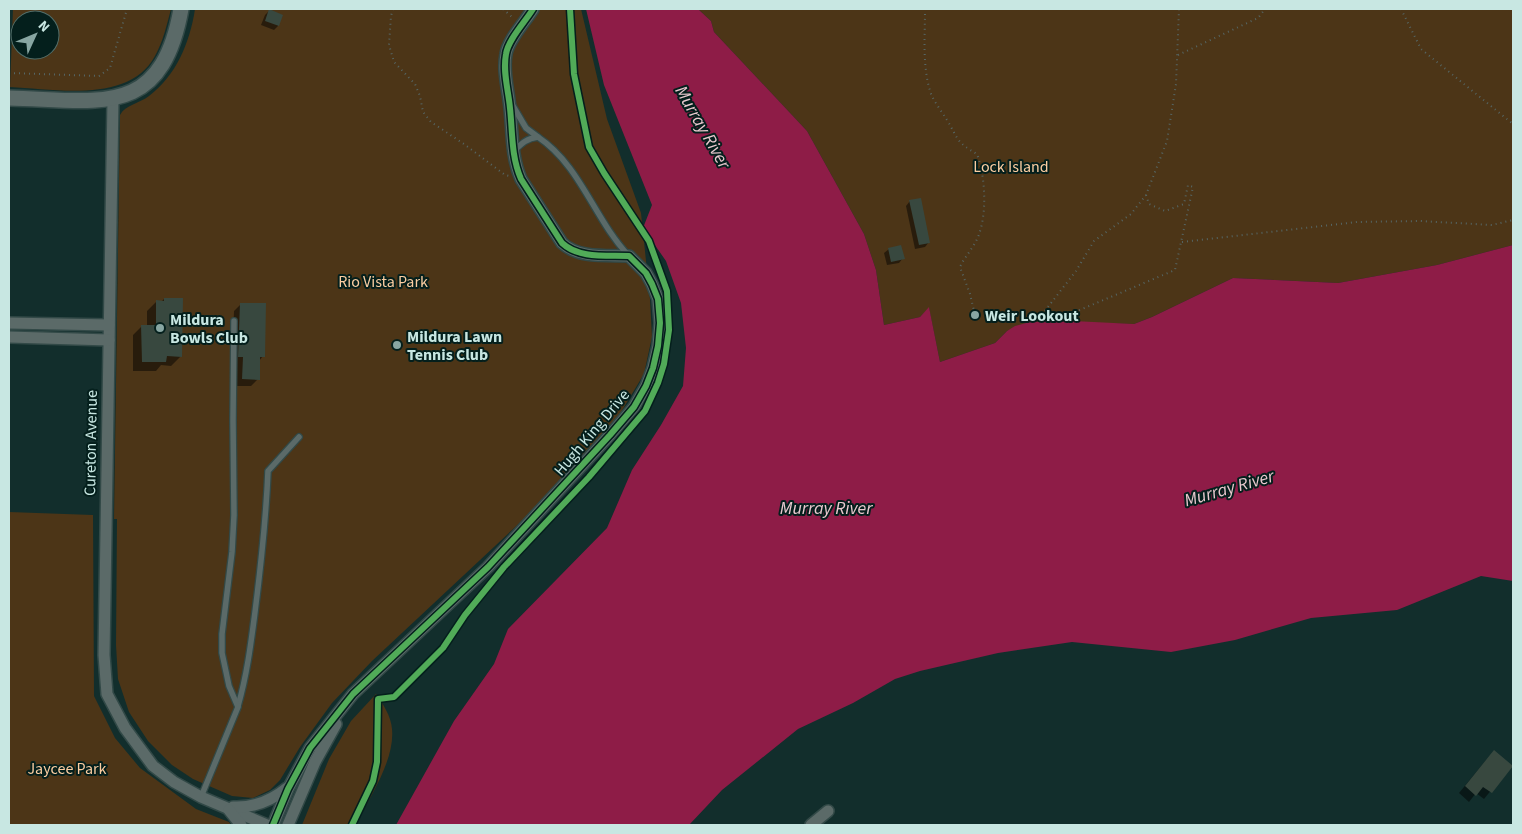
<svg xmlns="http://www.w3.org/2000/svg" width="1522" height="834" viewBox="0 0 1522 834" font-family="'Source Sans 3',sans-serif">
<rect width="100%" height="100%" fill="#122e2c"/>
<g fill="#4c3517" fill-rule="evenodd">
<path d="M13 9H171C167 24 163 42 155 56 129 104 55 89 10 87ZM20 20H50V50H20Z"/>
<path d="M195 9H581L607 119 641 213 650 299 652 337 644 374 618 417 526 517 372 661 332 703 300 747 280 780 270 790 253 798 232 796 193 779 172 765 148 741 129 712 118 679 116 645 117 519H114L120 115C125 105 140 103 149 96 176 76 190 42 195 9Z"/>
<polygon points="698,9 1513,9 1513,245 1437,265 1338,283 1233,278 1152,317 1134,324 1030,322 1007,331 995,343 940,362 929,308 920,317 884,325 876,270 864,234 807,131 714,32 711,21"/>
<polygon points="9,512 93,515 94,696 115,738 140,768 196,809 229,822 231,825 9,825"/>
<path d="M376 694C383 704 391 716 392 729 395 760 370 796 357 823L356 825H302L329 759 351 721Z"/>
</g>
<polygon fill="#8e1c47" points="586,9 698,9 711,21 714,32 807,131 864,234 876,270 884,325 920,317 929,307 940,362 995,343 1007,331 1015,326 1030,322 1073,321 1134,324 1152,317 1233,278 1338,283 1437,265 1513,245 1513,581 1481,576 1397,610 1311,618 1235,640 1171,652 1072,642 998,653 920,671 895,679 853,703 798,729 722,790 689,825 396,825 454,721 494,664 508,629 607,528 632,470 661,425 683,386 686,348 681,303 666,261 643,228 652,205 604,85"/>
<g fill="#0007">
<polygon points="269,11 282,16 278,26 274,30 261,25 265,15"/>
<polygon points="910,201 929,242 925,247 915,249 906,206"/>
<polygon points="889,249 903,258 899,263 887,265 884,253"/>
<polygon points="164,299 181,356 171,366 161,365 156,371 133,371 133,335 142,326 147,326 147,311 157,301 161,302"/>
<polygon points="241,304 263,356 259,361 258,379 251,386 236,386 237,363 232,363 234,311"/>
<polygon points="1487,759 1511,766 1484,799 1476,793 1469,802 1459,793"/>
</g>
<g fill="#38483f">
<polygon points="269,9 283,15 279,26 265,21"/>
<polygon points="921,198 930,243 919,245 909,200"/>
<polygon points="901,245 905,259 891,262 888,248"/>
<polygon points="164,298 183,298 182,357 167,356 166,362 142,362 141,325 156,325 156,300 164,301"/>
<polygon points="240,303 266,303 265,357 260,357 260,380 242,379 243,357 238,357"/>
<polygon points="1494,750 1513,766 1492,793 1483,787 1476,796 1465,786"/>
</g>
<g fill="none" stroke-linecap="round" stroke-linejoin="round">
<g stroke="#324947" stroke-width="8">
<g id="service">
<polyline points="513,106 526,128 538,137"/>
<path d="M514 151C521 144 527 138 538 137 581 166 594 219 629 256"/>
<path d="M238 706C247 675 251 643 255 612 261 565 266 518 268 471L299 437"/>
<polyline points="201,797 238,707 229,686 222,653 222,634 232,552 234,515 233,420 234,321"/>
</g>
</g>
<g stroke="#324947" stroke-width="14">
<g id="minor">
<polyline points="113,99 104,655 107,694 125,728 153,766 174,782 201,797 267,825"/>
<polyline points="9,323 109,325"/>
<polyline points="9,337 109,340"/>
<path d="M233 807C254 808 271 801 287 788"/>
<polyline points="229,810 241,825"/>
<path d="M273 825 288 789 310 748 353 694 488 567 610 435 634 407 646 386 653 368 658 346 660 323 658 299 652 284 646 273 629 256C607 255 579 259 562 243L521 179C510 154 513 126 509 100 507 85 503 70 506 54 508 40 525 22 533 9"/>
<polyline points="288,825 315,762 336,724"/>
<polyline points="811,825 828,811"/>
</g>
</g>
<g stroke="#324947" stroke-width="18">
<path id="tertiary" d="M9 98C99 100 161 120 181 9"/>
</g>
<g stroke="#566664" stroke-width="2" stroke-dasharray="1 4" stroke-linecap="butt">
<polyline points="393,9 391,16 389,45 394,62 415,84 420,96 423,112 431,122 464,144 505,175 509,176"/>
<polyline points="503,9 512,17"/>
<path d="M925 9C925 37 922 67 931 94 935 103 942 112 947 120 959 140 956 142 977 154 986 178 988 221 975 243 970 252 964 258 960 267L970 294 975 315"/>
<polyline points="1401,9 1421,49 1513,124"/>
<polyline points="1178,55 1258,18 1265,9"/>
<polyline points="9,73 99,76 110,68 127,9"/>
<polyline points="1146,195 1149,204 1165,211 1184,204 1188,185 1193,187 1175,270 1051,322 1044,312 1076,271 1094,241 1131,214 1146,195 1167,141 1176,84 1179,9"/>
<polyline points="1182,242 1357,222 1420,221 1492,225 1513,220"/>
</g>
<use href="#service" stroke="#5b6a68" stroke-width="5.5"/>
<use href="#minor" stroke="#5b6a68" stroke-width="11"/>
<use href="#tertiary" stroke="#5b6a68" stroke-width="15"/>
<g stroke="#041f1c" stroke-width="9">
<g id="cycleway">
<path d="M273 825 288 789 310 748 353 694 488 567 610 435 634 407 646 386 653 368 658 346 660 323 658 299 652 284 646 273 629 256C607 255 579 259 562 243L521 179C510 154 513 126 509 100 507 85 503 70 506 54 508 40 525 22 533 9"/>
<polyline points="352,825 373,781 377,762 378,699 394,697 443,648 465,615 504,567 589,477 645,411 658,383 664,364 669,330 667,291 649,241 604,173 589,147 574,74 570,9"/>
</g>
</g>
<use href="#cycleway" stroke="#51ab58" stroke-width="6"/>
</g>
<g fill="#88a6a2" stroke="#041f1c" stroke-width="2">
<circle cx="975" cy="315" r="5"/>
<circle cx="160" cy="328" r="5"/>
<circle cx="397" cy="345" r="5"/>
</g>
<g text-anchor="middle" stroke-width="4" stroke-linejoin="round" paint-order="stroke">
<g font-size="16" fill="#fbcda1" stroke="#041f1c">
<text x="1011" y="172">Lock Island</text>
<text x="383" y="287">Rio Vista Park</text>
<text x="67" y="774">Jaycee Park</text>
</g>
<g font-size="16" font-weight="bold" fill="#c8e7e2" stroke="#041f1c" text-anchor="start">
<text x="985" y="321">Weir Lookout</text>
<text x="170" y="325">Mildura<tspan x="170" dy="18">Bowls Club</tspan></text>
<text x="407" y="342">Mildura Lawn<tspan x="407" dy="18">Tennis Club</tspan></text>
</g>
<g font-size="16" fill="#c8e7e2" stroke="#041f1c">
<text transform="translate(591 432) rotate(-50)" y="6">Hugh King Drive</text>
<text transform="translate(90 443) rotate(-89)" y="6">Cureton Avenue</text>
</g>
<g font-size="18" font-style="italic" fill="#ebcad0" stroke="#041f1c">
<text transform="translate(703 127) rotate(60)" y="6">Murray River</text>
<text transform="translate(1229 488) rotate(-16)" y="6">Murray River</text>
<text x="826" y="514">Murray River</text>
</g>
</g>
<rect width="1522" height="834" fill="none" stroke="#c8e7e2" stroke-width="20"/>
<g transform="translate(35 35) rotate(46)"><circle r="24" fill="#041f1c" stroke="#526f6b"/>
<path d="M0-4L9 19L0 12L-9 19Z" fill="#88a6a2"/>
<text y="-8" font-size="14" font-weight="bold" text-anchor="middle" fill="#c8e7e2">N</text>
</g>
</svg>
